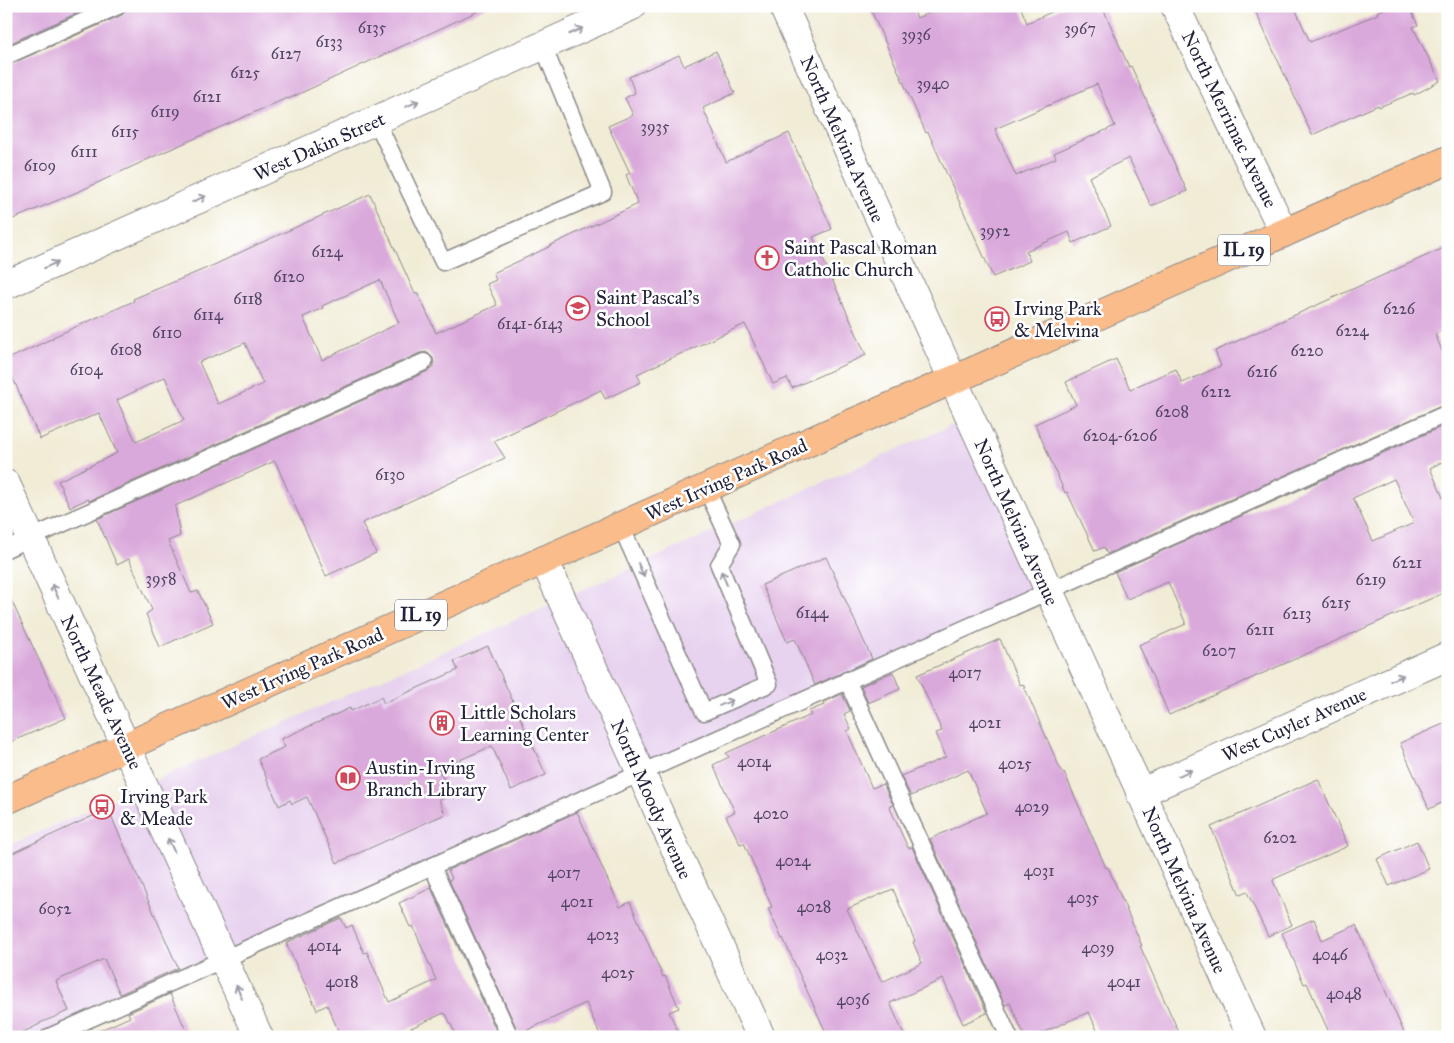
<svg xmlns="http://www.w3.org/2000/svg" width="1454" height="1043" viewBox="0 0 1454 1043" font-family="'IM FELL Great Primer',serif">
<rect width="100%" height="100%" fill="#fff"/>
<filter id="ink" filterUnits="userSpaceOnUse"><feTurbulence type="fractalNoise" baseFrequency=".02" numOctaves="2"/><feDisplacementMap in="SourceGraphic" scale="10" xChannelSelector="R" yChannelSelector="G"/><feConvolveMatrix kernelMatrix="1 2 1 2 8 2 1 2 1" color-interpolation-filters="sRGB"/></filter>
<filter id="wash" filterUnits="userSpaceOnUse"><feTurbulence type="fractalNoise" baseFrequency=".0096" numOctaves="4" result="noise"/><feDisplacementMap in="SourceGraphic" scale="20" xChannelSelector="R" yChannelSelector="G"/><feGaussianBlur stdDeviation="1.12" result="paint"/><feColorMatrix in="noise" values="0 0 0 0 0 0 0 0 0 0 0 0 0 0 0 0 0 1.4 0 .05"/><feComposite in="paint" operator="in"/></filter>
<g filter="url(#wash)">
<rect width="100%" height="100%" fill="#f1ecd6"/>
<polygon fill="#e7d2ef" points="970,417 1046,589 41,1037 6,1037 6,847"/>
<g id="blocks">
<g fill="#daa9db" fill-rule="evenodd">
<polygon points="6,6 93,6 6,45"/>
<polygon points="128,6 489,6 288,99 287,98 155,156 82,190 6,222 6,66 122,15 126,11"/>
<path d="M869 6H912L917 18 945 6H1020L1027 23 1065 6H1102L1129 67 1131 66 1155 119H1154L1187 191 1151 206 1129 158 1089 177 1111 226 1073 243 1069 232 1026 251 1030 261 993 277 928 132 926 133ZM1097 84 1115 126 1054 153 1056 158 1016 176 995 129Z"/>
<polygon points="1253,6 1294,6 1310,42 1378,14 1377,12 1390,6 1409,6 1418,25 1413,27 1440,81 1414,95 1413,93 1379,107 1378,105 1312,135"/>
<path d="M716 51 735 93 703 108 726 162 789 133 832 229 813 237 866 355 792 388 787 378 773 384 745 324 637 374 641 382 605 399 601 390 494 441 505 458 362 523 376 553 326 576 275 461 175 506 180 536 168 541 191 593 198 591 213 623 160 647 146 614 152 610 129 559 117 565 97 519 428 371 432 368 434 364 433 358 429 354 426 352 420 353 89 501 88 499 70 507 58 481 117 453 99 413 40 439 6 363V360L53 338V337L134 301 133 299 214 265 256 245 370 194 415 294 418 293 436 333 497 305 487 284 496 280 493 273 549 247V246L638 204 626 175 630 173 608 126 633 115 625 98 635 93 629 77 679 55 684 66ZM380 280 399 323 322 360 303 317 323 308 322 306ZM245 343 263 384 218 404 199 362ZM165 377 184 420 136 442 117 400Z"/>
<polygon points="1448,246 1448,328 1435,334 1448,365 1448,403 1107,554 1104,547 1095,551 1067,492 1065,493 1035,424 1076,405 1066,382 1116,359 1130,389 1176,369 1182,383 1221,366 1215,351"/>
<path d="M1448 424V459L1430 468 1448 509V591L1169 715 1139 645 1186 624 1168 582 1127 599 1115 572ZM1394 479 1414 523 1373 541 1353 498Z"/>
<polygon points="826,557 872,659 815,685 795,639 787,642 762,585"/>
<polygon points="6,589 66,718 6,744"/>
<polygon points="1000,639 1020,685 1023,684 1062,773 1064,772 1106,868 1108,867 1142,946 1140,946 1181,1037 1100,1037 1089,1012 1033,1037 1025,1037 1010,1003 1005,1005 930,839 987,813 968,770 911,796 901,776 946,757 936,733 942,731 917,675"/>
<polygon points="488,646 546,775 511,790 492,746 439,769 451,795 439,800 445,814 337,863 307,797 292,804 290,800 279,806 258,759 285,747 281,739 350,708 351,711 381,697 384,703 458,670 454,661"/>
<polygon points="893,672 900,689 868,703 861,686"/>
<path d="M842 694 850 711 844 714 851 729 847 731 872 788 883 784 893 805 889 806 908 848 912 847 987 1013 963 1024 943 979 890 1003 905 1037H828L783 938 782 939 768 908 772 907 744 843 740 844 726 816 735 812 713 765 729 757 726 753 811 715 809 711 824 705 823 703ZM893 889 915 941 913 942 922 963 882 982 847 909Z"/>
<polygon points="1448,722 1448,800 1429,809 1400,743"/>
<polygon points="1318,779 1348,846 1274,879 1273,881 1292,925 1268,936 1247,892 1240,895 1211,827"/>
<polygon points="108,809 178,968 120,994 104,959 56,981 69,1011 40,1023 40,1024 13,1037 6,1037 6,856"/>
<polygon points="577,812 620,907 630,902 663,977 665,976 679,1008 669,1012 681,1037 601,1037 586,1003 519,1034 449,880 452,878 448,870"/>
<polygon points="1417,841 1429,869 1389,886 1377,859"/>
<polygon points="431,888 499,1037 457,1037 446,1014 444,1014 444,1013 391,1037 341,1037 327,1005 317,1010 286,943 341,918 346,928 352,925 364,953 367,952 389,1002 436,980 413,926 410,927 399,903"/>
<polygon points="1314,919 1322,940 1356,925 1406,1037 1331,1037 1307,983 1304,984 1282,933"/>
<polygon points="170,994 189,1037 85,1037 130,1017 128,1013"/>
</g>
</g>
</g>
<g filter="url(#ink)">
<use href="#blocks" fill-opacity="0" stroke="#8a8788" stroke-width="1"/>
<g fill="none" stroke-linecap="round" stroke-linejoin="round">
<g stroke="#8a8788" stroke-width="19">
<g id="lane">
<polyline points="6,56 118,6"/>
<polyline points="376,120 443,262 603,192 543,46"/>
<polyline points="621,526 704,712 769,684 719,565 732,544 706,488"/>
<polyline points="6,549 424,362"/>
<polyline points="847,680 1009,1037"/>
<polyline points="432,866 510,1037"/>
<polyline points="49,1037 1448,413"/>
</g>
</g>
<g stroke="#8a8788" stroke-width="30">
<g id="street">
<polyline points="783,6 1252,1037"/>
<polyline points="1175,6 1284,233"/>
<polyline points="6,285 632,6"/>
<polyline points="6,484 259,1037"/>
<polyline points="544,560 761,1037"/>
<polyline points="1140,793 1448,656"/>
</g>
</g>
<g stroke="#8a8788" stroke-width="30">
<polyline id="primary" points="6,800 836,430 953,380 1448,160"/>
</g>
<use href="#lane" stroke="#fff" stroke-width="16"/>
<use href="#street" stroke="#fff" stroke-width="28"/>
<use href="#primary" stroke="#f9bc8a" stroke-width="28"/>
</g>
<defs><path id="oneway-shaft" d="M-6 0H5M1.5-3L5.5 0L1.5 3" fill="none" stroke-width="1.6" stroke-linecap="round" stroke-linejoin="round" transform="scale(1.25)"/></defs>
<g stroke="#9c9ca7">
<use href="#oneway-shaft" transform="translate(576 31) rotate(-24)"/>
<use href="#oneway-shaft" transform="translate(412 104) rotate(-24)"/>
<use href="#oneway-shaft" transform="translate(199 199) rotate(-24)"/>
<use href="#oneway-shaft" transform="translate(51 265) rotate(-24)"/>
<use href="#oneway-shaft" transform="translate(641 570) rotate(66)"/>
<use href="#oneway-shaft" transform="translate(724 578) rotate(-113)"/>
<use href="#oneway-shaft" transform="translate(55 591) rotate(-115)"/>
<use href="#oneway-shaft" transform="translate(1397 678) rotate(-24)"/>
<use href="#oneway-shaft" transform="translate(726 703) rotate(-23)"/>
<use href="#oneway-shaft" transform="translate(1185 773) rotate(-24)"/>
<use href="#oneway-shaft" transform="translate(171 845) rotate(-115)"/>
<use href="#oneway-shaft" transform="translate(239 992) rotate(-114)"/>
</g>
</g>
<defs>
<g id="church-ring" transform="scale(1.25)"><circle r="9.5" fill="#fff" stroke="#d1495b" stroke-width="1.5"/><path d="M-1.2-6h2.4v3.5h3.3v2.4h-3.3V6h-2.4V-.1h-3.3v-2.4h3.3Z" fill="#d1495b"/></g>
<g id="school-ring" transform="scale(1.25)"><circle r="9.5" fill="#fff" stroke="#d1495b" stroke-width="1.5"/><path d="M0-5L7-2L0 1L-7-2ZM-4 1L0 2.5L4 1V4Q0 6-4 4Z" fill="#d1495b"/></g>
<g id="bus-ring" transform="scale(1.25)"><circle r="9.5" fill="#fff" stroke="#d1495b" stroke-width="1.5"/><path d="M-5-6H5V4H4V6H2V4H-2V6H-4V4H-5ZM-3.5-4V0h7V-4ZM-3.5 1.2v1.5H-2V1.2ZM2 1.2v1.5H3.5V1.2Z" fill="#d1495b"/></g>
<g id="building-ring" transform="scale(1.25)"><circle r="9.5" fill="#fff" stroke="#d1495b" stroke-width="1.5"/><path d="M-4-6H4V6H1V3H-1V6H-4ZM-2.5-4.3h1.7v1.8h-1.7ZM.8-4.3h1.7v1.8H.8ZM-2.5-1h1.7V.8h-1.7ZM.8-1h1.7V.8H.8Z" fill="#d1495b"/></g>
<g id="library-ring" transform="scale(1.25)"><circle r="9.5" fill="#fff" stroke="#d1495b" stroke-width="1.5"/><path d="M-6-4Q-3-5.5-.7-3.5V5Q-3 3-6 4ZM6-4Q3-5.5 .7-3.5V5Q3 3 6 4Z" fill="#d1495b"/></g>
</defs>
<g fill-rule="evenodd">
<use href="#church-ring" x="767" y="258"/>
<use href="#school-ring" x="578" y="308"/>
<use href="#bus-ring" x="997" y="319"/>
<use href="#building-ring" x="442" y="723"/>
<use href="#library-ring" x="348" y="778"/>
<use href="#bus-ring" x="102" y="807"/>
</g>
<g text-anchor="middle" stroke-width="5" stroke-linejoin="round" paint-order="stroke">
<g font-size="16" fill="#504463">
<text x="372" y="33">6135</text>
<text x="1080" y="34">3967</text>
<text x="916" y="40">3936</text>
<text x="329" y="47">6133</text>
<text x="286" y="59">6127</text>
<text x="245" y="78">6125</text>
<text x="933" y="89">3940</text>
<text x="207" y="102">6121</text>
<text x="165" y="117">6119</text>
<text x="655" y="132">3935</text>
<text x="125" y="137">6115</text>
<text x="84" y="157">6111</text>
<text x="40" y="171">6109</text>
<text x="995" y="236">3952</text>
<text x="327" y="257">6124</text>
<text x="289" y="282">6120</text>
<text x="248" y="304">6118</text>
<text x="1399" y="314">6226</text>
<text x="208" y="320">6114</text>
<text x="530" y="329">6141-6143</text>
<text x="1352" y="336">6224</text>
<text x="167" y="338">6110</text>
<text x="126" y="355">6108</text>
<text x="1307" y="356">6220</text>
<text x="86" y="375">6104</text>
<text x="1262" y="377">6216</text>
<text x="1216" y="397">6212</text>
<text x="1172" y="417">6208</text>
<text x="1120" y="441">6204-6206</text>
<text x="390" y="480">6130</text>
<text x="1407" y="568">6221</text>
<text x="161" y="584">3958</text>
<text x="1371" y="585">6219</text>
<text x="1336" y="608">6215</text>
<text x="812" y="618">6144</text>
<text x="1297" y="619">6213</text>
<text x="1260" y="635">6211</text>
<text x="1219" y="656">6207</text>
<text x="965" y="678">4017</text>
<text x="985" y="728">4021</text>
<text x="754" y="767">4014</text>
<text x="1015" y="769">4025</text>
<text x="1032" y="812">4029</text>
<text x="771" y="819">4020</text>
<text x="1280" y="843">6202</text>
<text x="793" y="866">4024</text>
<text x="1039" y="876">4031</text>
<text x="564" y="878">4017</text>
<text x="1083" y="903">4035</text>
<text x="577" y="907">4021</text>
<text x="814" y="912">4028</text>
<text x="55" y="914">6052</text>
<text x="603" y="940">4023</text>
<text x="324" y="951">4014</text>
<text x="1098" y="953">4039</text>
<text x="832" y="960">4032</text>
<text x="1330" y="960">4046</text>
<text x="618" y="978">4025</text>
<text x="342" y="987">4018</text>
<text x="1124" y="987">4041</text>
<text x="1344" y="999">4048</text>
<text x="853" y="1005">4036</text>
</g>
<g fill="#fff" stroke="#646476" stroke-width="1">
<rect x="1218" y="234.5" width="52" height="31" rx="4"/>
<rect x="395" y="599.5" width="52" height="31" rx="4"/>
</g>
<g font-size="18" font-weight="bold" fill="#22223b">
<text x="1244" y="256">IL 19</text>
<text x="421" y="621">IL 19</text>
</g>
<g font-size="19" fill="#22223b" stroke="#fff">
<text transform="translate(1230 119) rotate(64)" y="7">North Merrimac Avenue</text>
<text transform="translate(843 139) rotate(66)" y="7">North Melvina Avenue</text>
<text transform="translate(319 146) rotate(-24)" y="7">West Dakin Street</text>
<text transform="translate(726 479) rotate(-24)" y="7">West Irving Park Road</text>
<text transform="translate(1017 522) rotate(66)" y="7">North Melvina Avenue</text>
<text transform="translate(302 668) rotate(-24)" y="7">West Irving Park Road</text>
<text transform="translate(102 692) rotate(65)" y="7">North Meade Avenue</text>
<text transform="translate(1294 724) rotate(-24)" y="7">West Cuyler Avenue</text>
<text transform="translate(652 799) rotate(66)" y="7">North Moody Avenue</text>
<text transform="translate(1185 890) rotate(66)" y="7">North Melvina Avenue</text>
</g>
<g font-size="19" fill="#22223b" stroke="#fff" text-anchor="start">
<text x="784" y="254">Saint Pascal Roman<tspan x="784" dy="22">Catholic Church</tspan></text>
<text x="596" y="304">Saint Pascal's<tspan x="596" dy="22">School</tspan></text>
<text x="1014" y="315">Irving Park<tspan x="1014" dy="22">&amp; Melvina</tspan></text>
<text x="460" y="719">Little Scholars<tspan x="460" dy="22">Learning Center</tspan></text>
<text x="366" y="774">Austin-Irving<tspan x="366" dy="22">Branch Library</tspan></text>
<text x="120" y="803">Irving Park<tspan x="120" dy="22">&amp; Meade</tspan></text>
</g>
</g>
<rect width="1454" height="1043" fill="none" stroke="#fff" stroke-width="25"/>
</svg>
